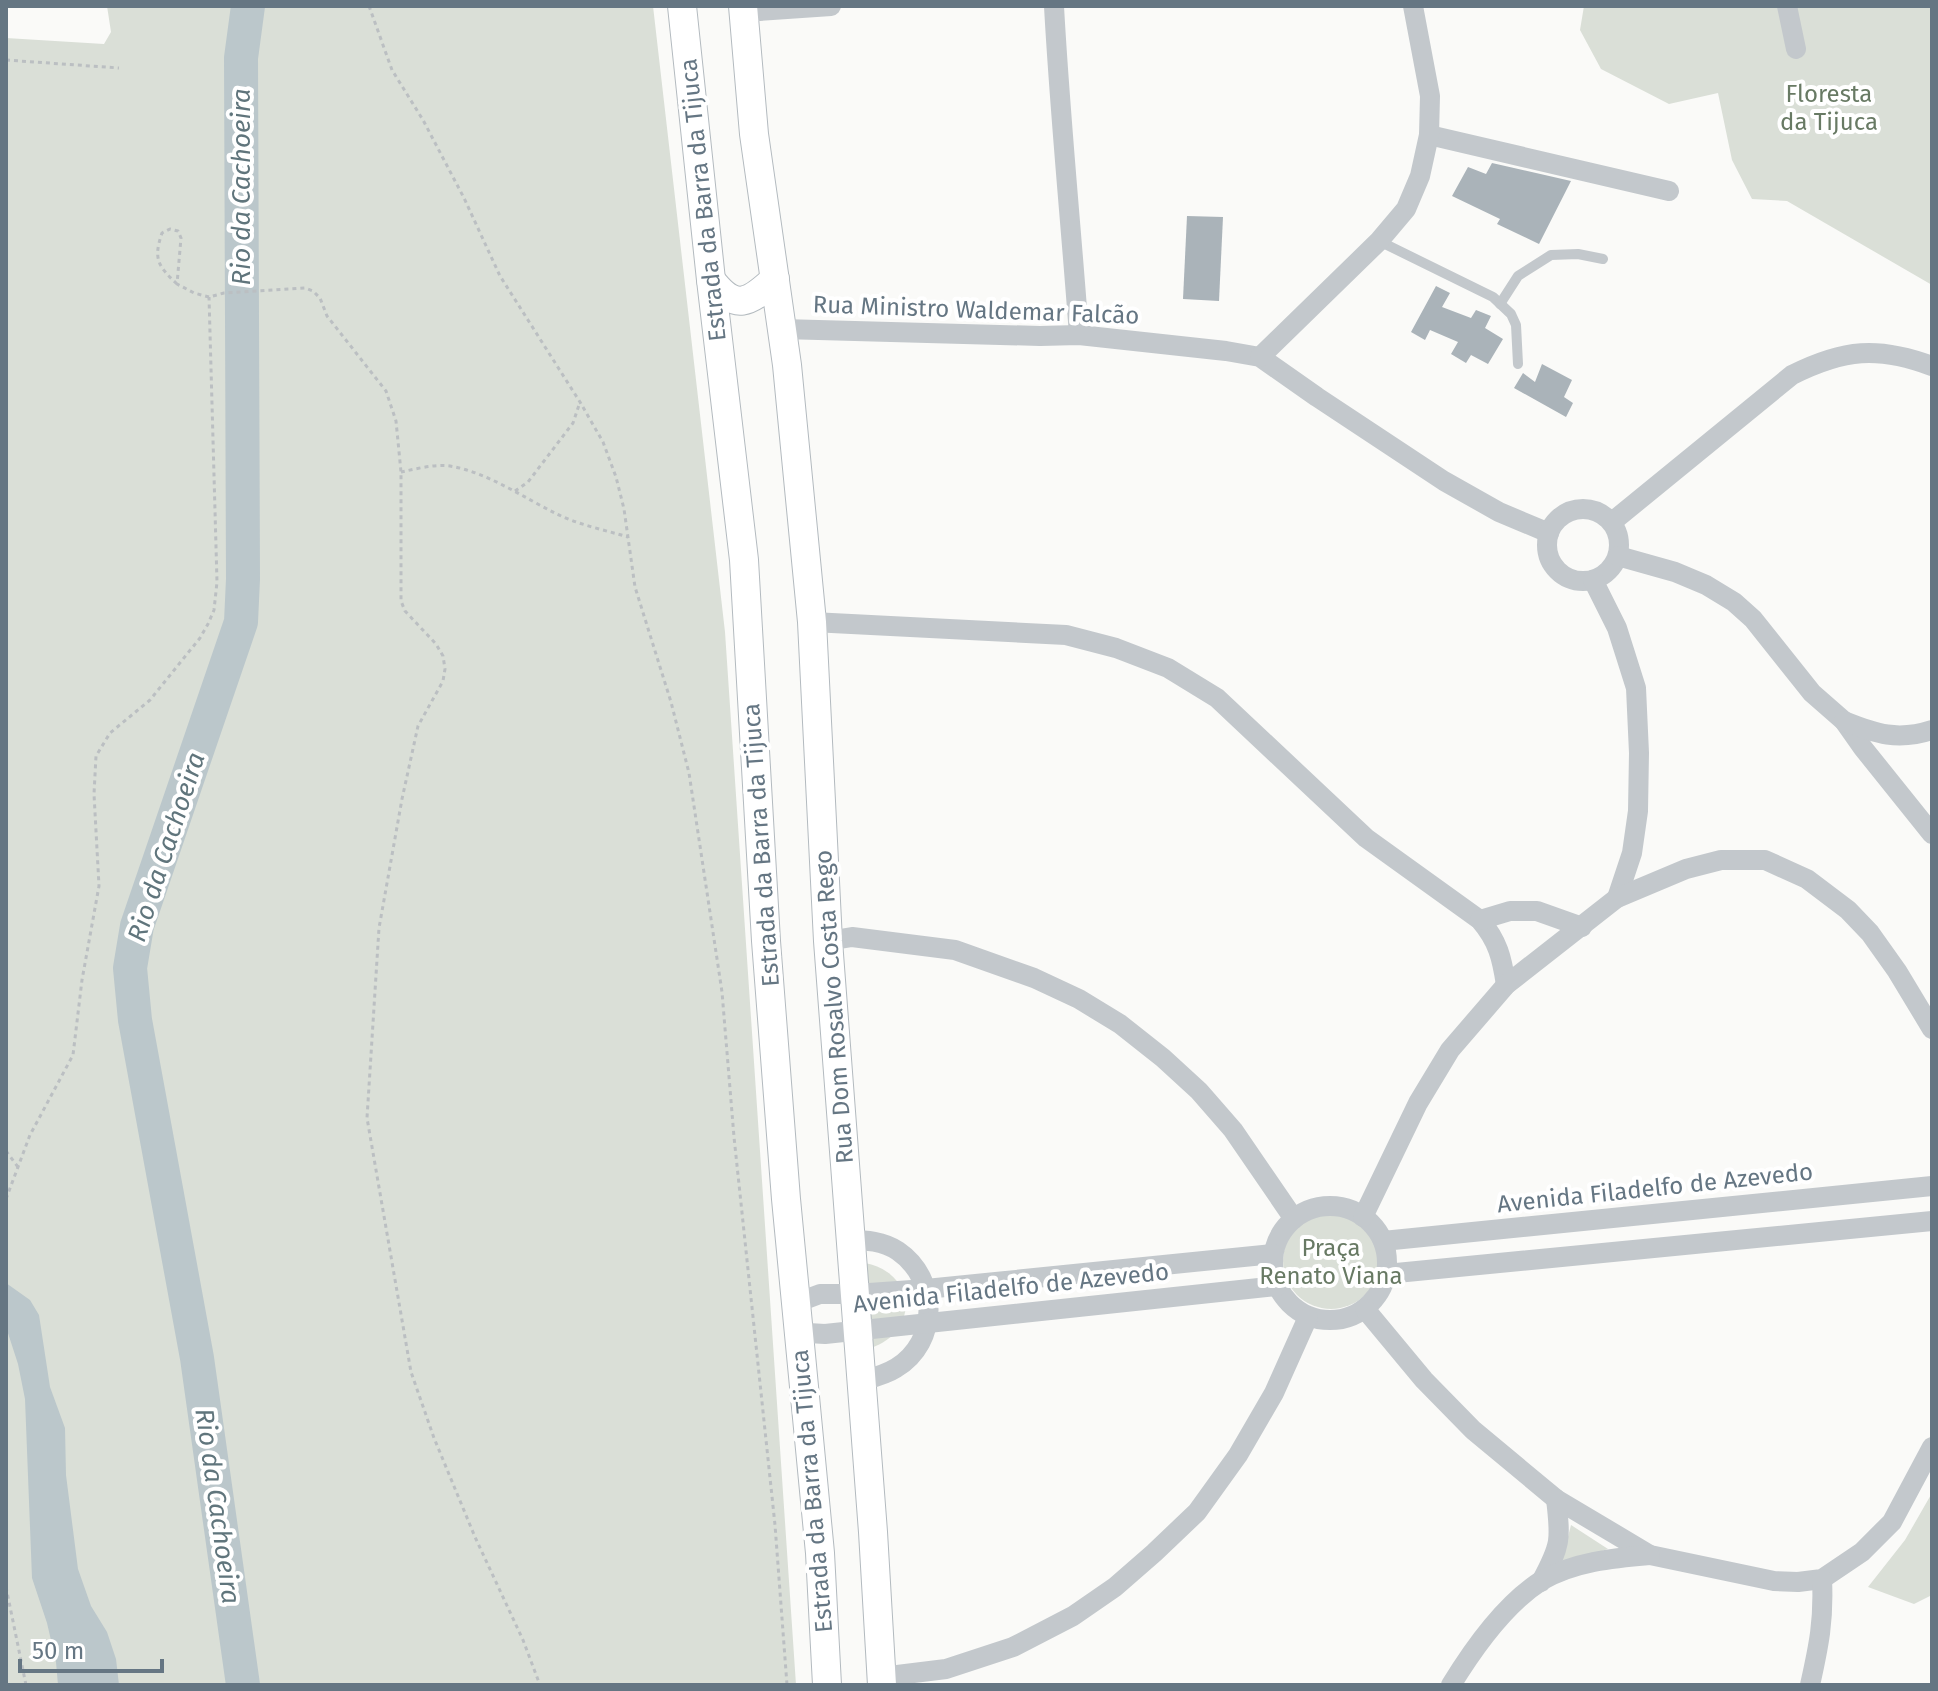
<svg xmlns="http://www.w3.org/2000/svg" width="1938" height="1691" viewBox="0 0 1938 1691" font-family="'Fira Sans',sans-serif">
<rect width="100%" height="100%" fill="#fafaf8"/>
<g fill="#dadfd7">
<polygon points="107,6 653,6 725,632 796,1685 6,1685 6,38 104,44 111,32"/>
<polygon points="1584,6 1932,6 1932,285 1787,201 1752,199 1732,160 1718,93 1669,104 1601,69 1580,30"/>
<circle cx="1331" cy="1261" r="48"/>
<path d="M865 1263C916 1273 920 1331 871 1348Z"/>
<polygon points="1932,1493 1932,1595 1914,1604 1868,1587 1905,1540"/>
<polygon points="1571,1525 1608,1549 1561,1564"/>
</g>
<polygon fill="#bbc7cb" points="6,1283 30,1300 39,1315 50,1387 65,1428 66,1475 78,1569 91,1606 107,1632 116,1659 119,1685 58,1685 56,1662 47,1623 32,1578 25,1399 18,1364 6,1327"/>
<g fill="none" stroke-linecap="round" stroke-linejoin="round">
<polyline stroke="#bbc7cb" stroke-width="34" points="243,1685 197,1358 135,1020 130,968 137,926 241,622 243,579 241,58 248,6"/>
</g>
<g fill="#aab3b9">
<polygon points="1492,163 1571,181 1539,244 1497,224 1500,219 1452,196 1468,167 1486,174"/>
<polygon points="1187,216 1223,217 1219,301 1183,299"/>
<polygon points="1436,286 1450,293 1442,307 1471,318 1476,310 1491,316 1485,328 1503,339 1488,364 1471,355 1466,363 1451,354 1458,342 1430,330 1425,340 1411,332"/>
<polygon points="1542,364 1572,380 1564,397 1573,403 1566,417 1514,388 1523,373 1535,382"/>
</g>
<g fill="none" stroke-linecap="round" stroke-linejoin="round">
<g stroke="#b3babf" stroke-width="30">
<g id="secondary">
<polyline points="682,6 711,280 744,560 766,941 786,1199 820,1553 827,1685"/>
<polyline points="743,6 754,134 787,365 812,622 828,941 873,1532 882,1685"/>
<path d="M711 280C736 312 749 303 775 279"/>
</g>
</g>
<g stroke="#bbbfc2" stroke-width="3" stroke-dasharray="4 4" stroke-linecap="butt">
<polyline points="369,6 392,70 423,120 464,198 500,276 580,402 603,442 616,477 624,509 635,587 671,702 689,773 722,992 734,1137 775,1525 787,1685"/>
<polyline points="6,60 119,68"/>
<path d="M177 284C158 266 153 259 162 233L170 229 178 231 181 238 177 284 194 293 209 297 224 293 305 288 313 291 320 298 327 316 386 391 396 421 401 472V601L405 611 436 644 443 656 445 669 443 681 418 726 402 799 379 928 367 1118 411 1372 434 1438 475 1537 523 1640 540 1685"/>
<path d="M401 472C416 469 433 464 450 466 487 472 524 498 557 514 579 525 605 530 628 537"/>
<polyline points="515,491 528,482 573,423 580,402"/>
<polyline points="6,1151 18,1167"/>
<polyline points="6,1199 30,1135 73,1055 82,980 99,886 94,794 96,756 110,733 150,700 200,638 208,624 214,610 217,582 209,297"/>
<polyline points="6,1587 26,1685"/>
</g>
<g stroke="#c3c8cc" stroke-width="10">
<polyline points="1379,241 1493,297 1511,314 1516,325 1518,364"/>
<polyline points="1500,304 1518,276 1551,255 1578,254 1603,259"/>
</g>
<g stroke="#c3c8cc" stroke-width="20">
<path d="M1054 6C1060 116 1071 225 1079 335"/>
<polyline points="1787,6 1796,49"/>
<polyline points="744,12 831,6"/>
<polyline points="1429,135 1669,191"/>
<polyline points="782,329 1040,336 1079,335 1226,351 1260,357 1317,397 1444,481 1499,512 1549,533"/>
<polyline points="1260,357 1379,241 1406,209 1420,176 1429,135 1430,96 1413,6"/>
<circle cx="1583" cy="545" r="36"/>
<path d="M1612 522 1792 375C1844 349 1878 346 1932 366"/>
<polyline points="1618,556 1675,572 1706,585 1734,602 1753,619 1812,693 1844,721 1863,748 1932,834"/>
<polyline points="1593,580 1617,628 1636,688 1639,753 1638,811 1632,853 1617,898"/>
<path d="M812 622 1066 635 1116 648 1168 668 1217 698 1366 838 1480 920C1498 941 1502 958 1506 985"/>
<path d="M1844 721C1876 734 1898 741 1932 730"/>
<polyline points="1480,920 1510,911 1537,911 1582,927"/>
<polyline points="828,941 852,937 955,950 1034,978 1079,999 1120,1024 1163,1058 1199,1091 1233,1130 1294,1219"/>
<circle cx="1330" cy="1263" r="57"/>
<polyline points="1363,1217 1418,1103 1450,1050 1506,985 1617,898 1686,869 1721,860 1765,860 1807,879 1848,910 1870,933 1897,971 1932,1029"/>
<path d="M849 1240C866 1240 883 1241 898 1251 939 1279 939 1342 896 1368 885 1375 872 1378 861 1381"/>
<polyline points="1383,1241 1932,1186"/>
<polyline points="1386,1274 1932,1221"/>
<polyline points="796,1303 820,1294 855,1294 926,1289 1273,1254"/>
<polyline points="1365,1309 1424,1380 1473,1430 1556,1499 1650,1555 1774,1581 1798,1582 1822,1579 1862,1552 1892,1522 1932,1447"/>
<polyline points="799,1329 808,1333 825,1334 1277,1286"/>
<path d="M1541 1582C1561 1545 1561 1540 1556 1499"/>
<polyline points="881,1677 946,1669 1013,1647 1073,1616 1115,1587 1154,1553 1197,1512 1238,1455 1274,1393 1308,1317"/>
<path d="M1451 1685C1473 1649 1505 1604 1541 1581 1573 1562 1613 1558 1650 1555"/>
<path d="M1810 1685C1819 1645 1824 1620 1822 1579"/>
</g>
<use href="#secondary" stroke="#fff" stroke-width="28"/>
</g>
<g text-anchor="middle" stroke-width="8" stroke-linejoin="round" paint-order="stroke">
<g font-size="24" fill="#687a64" stroke="#fff">
<text x="1829" y="102">Floresta<tspan x="1829" dy="28">da Tijuca</tspan></text>
<text x="1331" y="1256">Praça<tspan x="1331" dy="28">Renato Viana</tspan></text>
</g>
<g font-size="24" fill="#657683" stroke="#fff">
<text transform="translate(703 200) rotate(-96)" y="8">Estrada da Barra da Tijuca</text>
<text transform="translate(976 310) rotate(2)" y="8">Rua Ministro Waldemar Falcão</text>
<text transform="translate(761 845) rotate(-94)" y="8">Estrada da Barra da Tijuca</text>
<text transform="translate(834 1007) rotate(-94)" y="8">Rua Dom Rosalvo Costa Rego</text>
<text transform="translate(1655 1188) rotate(-6)" y="8">Avenida Filadelfo de Azevedo</text>
<text transform="translate(1011 1288) rotate(-6)" y="8">Avenida Filadelfo de Azevedo</text>
<text transform="translate(812 1491) rotate(-95)" y="8">Estrada da Barra da Tijuca</text>
</g>
<g font-size="26" font-style="italic" fill="#60757c" stroke="#fff">
<text transform="translate(241 187) rotate(-90)" y="9">Rio da Cachoeira</text>
<text transform="translate(166 847) rotate(-72)" y="9">Rio da Cachoeira</text>
<text transform="translate(218 1506) rotate(82)" y="9">Rio da Cachoeira</text>
</g>
</g>
<rect width="1938" height="1691" fill="none" stroke="#657683" stroke-width="16"/>
<path d="M20 1659v12h142v-12" fill="none" stroke="#657683" stroke-width="4"/>
<text x="32" y="1659" font-size="24" fill="#657683" stroke="#ffffff" stroke-width="6" paint-order="stroke">50 m</text>
</svg>
